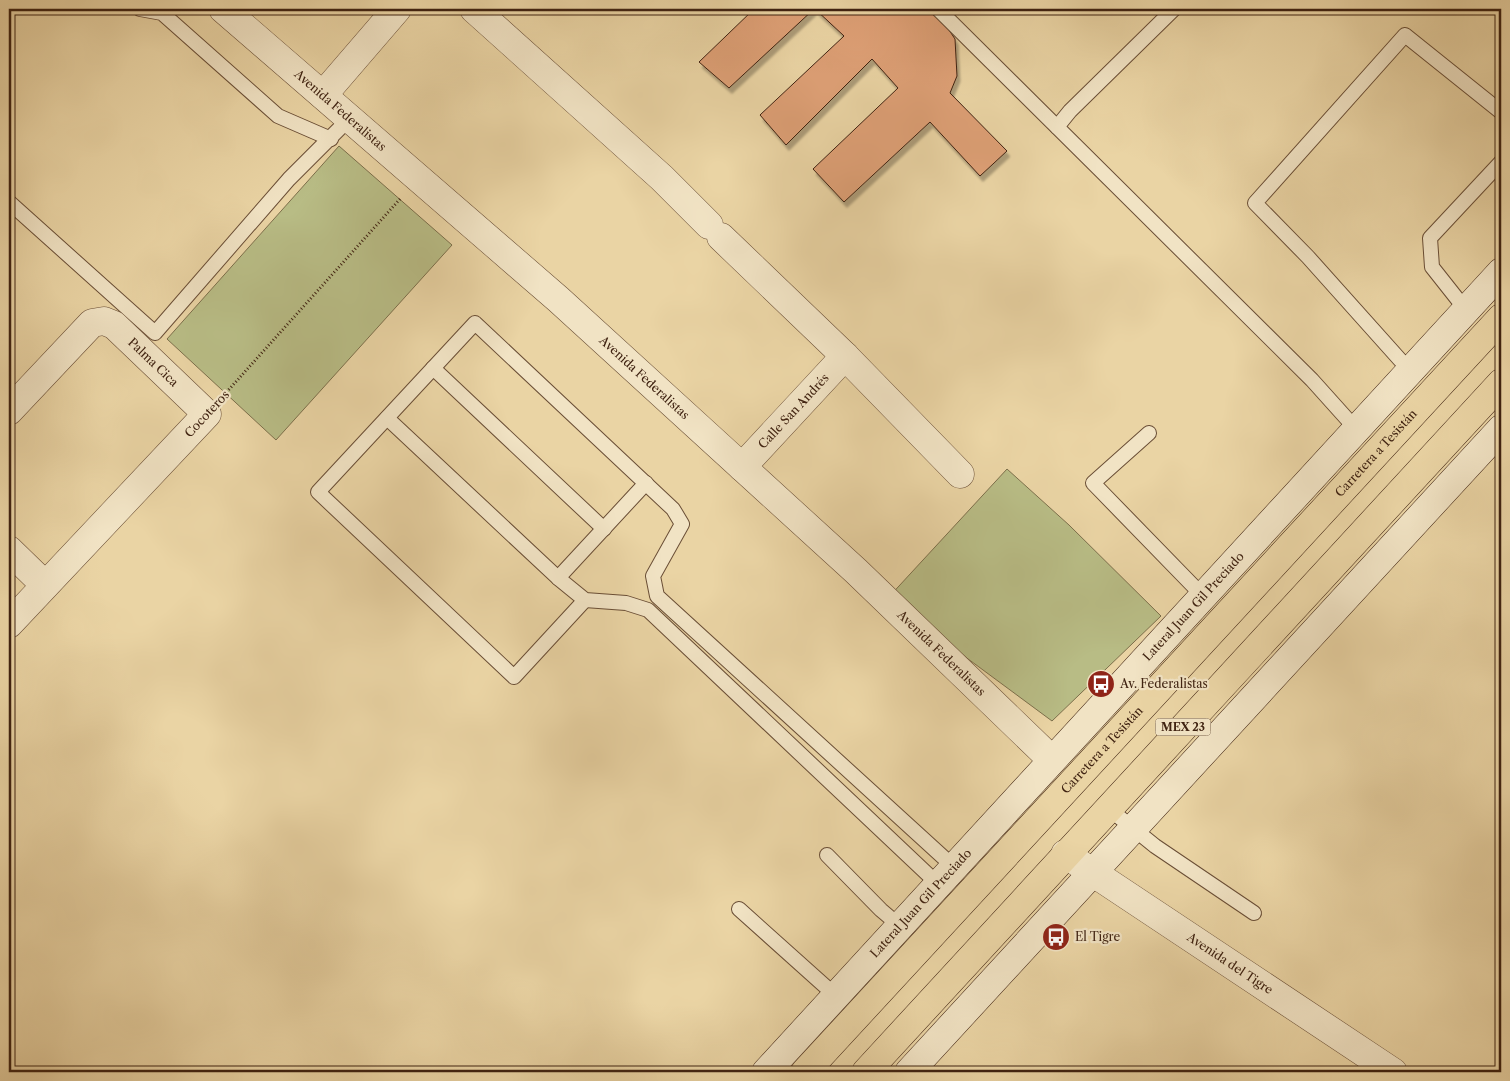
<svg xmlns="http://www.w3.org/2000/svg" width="1510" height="1081" viewBox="0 0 1510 1081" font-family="'Libre Caslon Text',serif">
<defs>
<filter id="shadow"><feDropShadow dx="3" dy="5.5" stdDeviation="1" flood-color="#0004"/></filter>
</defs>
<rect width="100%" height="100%" fill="#ead4a4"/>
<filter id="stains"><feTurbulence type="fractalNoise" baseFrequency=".004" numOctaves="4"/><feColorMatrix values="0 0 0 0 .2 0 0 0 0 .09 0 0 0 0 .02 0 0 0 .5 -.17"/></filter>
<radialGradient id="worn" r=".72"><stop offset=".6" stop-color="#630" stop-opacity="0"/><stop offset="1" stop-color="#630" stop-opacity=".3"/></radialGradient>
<g fill="#b8bc85" stroke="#7c6f4b">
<polygon points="339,146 452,245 276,440 167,339"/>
<polygon points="1007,469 1069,525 1161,616 1052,721 887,599"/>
</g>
<g fill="#dea076" stroke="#3f2211" filter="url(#shadow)">
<polygon points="754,9 814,9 729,88 699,62"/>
<polygon points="815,9 928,9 939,15 955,39 957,76 950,93 1007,151 980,176 930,122 844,202 813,169 898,88 872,59 786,145 760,115 844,36"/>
</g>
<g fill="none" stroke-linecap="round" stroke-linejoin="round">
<g stroke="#6a4e36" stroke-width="16">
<g id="lane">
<polyline points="140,9 162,13 278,116 331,139"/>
<polyline points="938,9 1312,380 1356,429"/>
<polyline points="1057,127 1070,111 1174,9"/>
<polyline points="9,202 155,333 289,179 349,119"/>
<polyline points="1466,310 1432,267 1430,238 1501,162"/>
<polyline points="433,368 604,529"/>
<polyline points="1410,371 1308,257 1255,203 1405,35 1501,112"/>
<polyline points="387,418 558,578 585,600 626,603 648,610 939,885"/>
<polyline points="1149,433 1093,483 1202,595"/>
<polyline points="558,578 646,483"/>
<polyline points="585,600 514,677 318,492 475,323 673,509 682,524 653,576 657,596 955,868"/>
<polyline points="1108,808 1155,846 1254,913"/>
<polyline points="827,855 881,910 901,927"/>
<polyline points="739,909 836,996"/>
</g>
</g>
<g stroke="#6a4e36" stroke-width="29">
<g id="street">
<path id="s1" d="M223 9 558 299 856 571 1052 760"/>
<polyline points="474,9 662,178 709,225"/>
<polyline points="323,95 397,9"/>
<polyline points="721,237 845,356 960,474"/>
<path id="s2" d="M9 411 92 323 104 321 114 325 207 414 9 624"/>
<path id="s3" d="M742 467 845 356"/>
<polyline points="9,550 45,585"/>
<path id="s4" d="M1065 854 1393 1072"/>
</g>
</g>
<g stroke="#3f2211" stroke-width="29">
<g id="secondary">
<path id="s5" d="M766 1072 1501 272"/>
<polyline points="909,1072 1501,429"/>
</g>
</g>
<g stroke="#3f2211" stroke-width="29">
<g id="primary">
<path id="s6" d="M805 1072 1501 318"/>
<polyline points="866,1072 1501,383"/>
</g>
</g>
<polyline stroke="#3f2211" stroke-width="3" stroke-dasharray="1 2.5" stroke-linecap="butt" points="224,395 400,199"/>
<use href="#lane" stroke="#f1e3c4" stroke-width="14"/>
<use href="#street" stroke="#f1e3c4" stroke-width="28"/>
<use href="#secondary" stroke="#f1e3c4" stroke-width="28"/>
<use href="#primary" stroke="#ead4a4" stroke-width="28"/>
</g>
<defs>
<g id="bus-disc" transform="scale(1.4375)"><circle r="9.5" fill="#8f2418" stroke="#f1e3c4"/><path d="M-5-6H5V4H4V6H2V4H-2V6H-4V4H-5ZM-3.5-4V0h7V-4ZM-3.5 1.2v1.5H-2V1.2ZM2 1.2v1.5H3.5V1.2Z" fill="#fff"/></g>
</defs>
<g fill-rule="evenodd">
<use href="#bus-disc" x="1101" y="684"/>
<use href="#bus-disc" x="1056" y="937"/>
</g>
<g text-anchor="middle" stroke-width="4.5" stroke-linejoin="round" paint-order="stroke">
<rect fill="#f1e3c4" stroke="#745c47" stroke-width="1" x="1155.5" y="718.5" width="55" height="17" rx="4"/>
<g font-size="11" font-weight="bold" fill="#3f2211">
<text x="1183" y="731">MEX 23</text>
</g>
<g font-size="12" fill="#3f2211" stroke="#f1e3c4">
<text dy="4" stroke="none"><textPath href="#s1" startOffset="155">Avenida Federalistas</textPath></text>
<text dy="4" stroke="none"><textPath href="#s2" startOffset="198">Palma Cica</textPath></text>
<text dy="4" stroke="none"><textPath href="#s1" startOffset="560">Avenida Federalistas</textPath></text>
<text dy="4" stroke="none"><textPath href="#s3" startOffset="76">Calle San Andrés</textPath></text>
<text transform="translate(207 414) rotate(-47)" y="4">Cocoteros</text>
<text dy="4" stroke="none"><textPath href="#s6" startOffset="842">Carretera a Tesistán</textPath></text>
<text dy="4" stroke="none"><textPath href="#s5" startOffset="632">Lateral Juan Gil Preciado</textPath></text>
<text dy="4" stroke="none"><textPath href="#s1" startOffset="965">Avenida Federalistas</textPath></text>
<text dy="4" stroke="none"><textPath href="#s6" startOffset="438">Carretera a Tesistán</textPath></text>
<text dy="4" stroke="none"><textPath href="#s5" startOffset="229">Lateral Juan Gil Preciado</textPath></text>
<text dy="4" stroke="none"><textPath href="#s4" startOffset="198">Avenida del Tigre</textPath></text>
</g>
<g font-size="12" fill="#3f2211" stroke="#f1e3c4" text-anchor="start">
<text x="1120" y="688">Av. Federalistas</text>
<text x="1075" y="941">El Tigre</text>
</g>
</g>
<rect width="1510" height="1081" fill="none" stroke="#ead4a4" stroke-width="30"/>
<rect x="10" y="10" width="1490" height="1061" fill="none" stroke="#3f2211" stroke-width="2.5"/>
<rect x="15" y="15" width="1480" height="1051" fill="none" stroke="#3f2211"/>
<rect width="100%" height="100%" filter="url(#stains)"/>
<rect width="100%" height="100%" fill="url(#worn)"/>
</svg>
